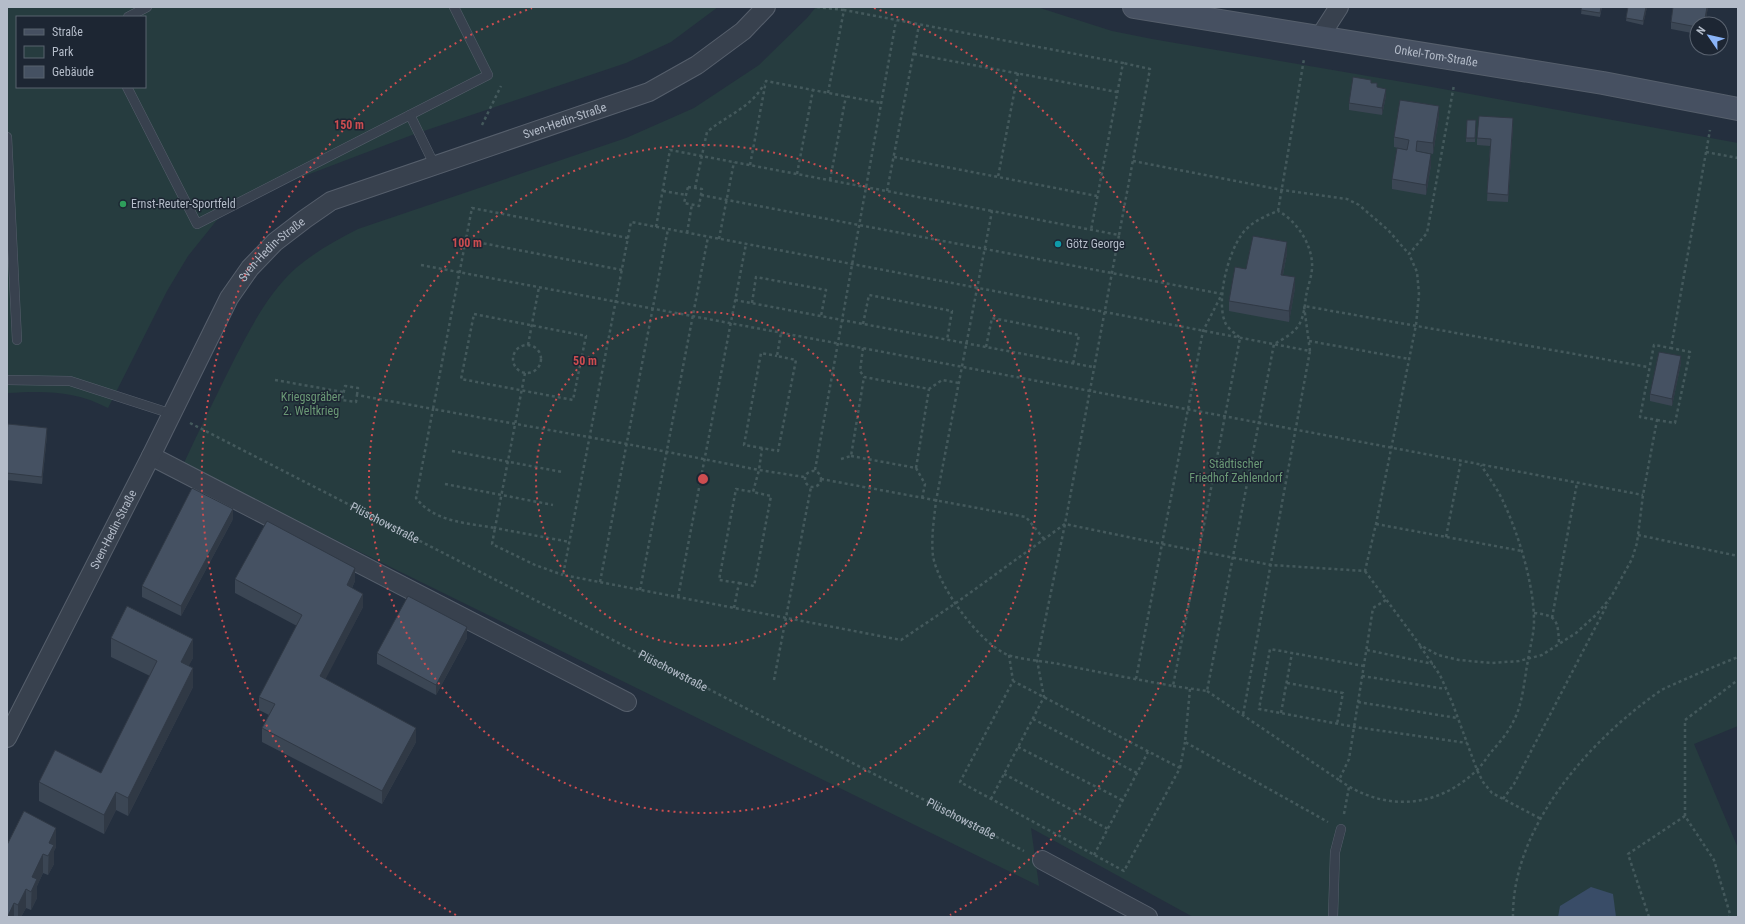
<svg xmlns="http://www.w3.org/2000/svg" width="1745" height="924" viewBox="0 0 1745 924" font-family="'Roboto Condensed',sans-serif">
<rect width="100%" height="100%" fill="#242f3e"/>
<g fill="#263c3f" fill-rule="evenodd">
<path d="M7 7H718L671 42 626 63 412 135 257 194 221 215 188 256 167 291 108 408C74 390 44 391 7 393ZM17 17H145V87H17Z"/>
<path d="M816 7H1037L1112 31 1152 39 1432 87 1738 143V726L1694 744 1738 848V917H1193L1031 828 1039 886 183 465C200 428 218 392 236 356 252 325 270 291 296 268 315 252 336 240 358 229L626 138 694 108 759 65 807 18Z"/>
</g>
<polygon fill="#394c67" points="1591,887 1613,894 1616,917 1558,917 1560,906"/>
<g fill="none" stroke-linecap="round" stroke-linejoin="round">
<g stroke="#565f6c" stroke-width="10">
<g id="service">
<polyline points="128,17 147,7"/>
<polyline points="127,87 197,224 488,75 454,7"/>
<polyline points="410,115 435,166"/>
<polyline points="7,137 17,340"/>
<polyline points="7,380 70,381 172,414"/>
<polyline points="1333,917 1335,852 1341,829"/>
</g>
</g>
<g stroke="#565f6c" stroke-width="20">
<g id="minor">
<polyline points="1319,38 1339,7"/>
<polyline points="151,456 627,702"/>
<path id="s2" d="M7 738 151 456 229 298 250 268 275 242 305 219 331 201 649 92 697 65 743 31 766 7"/>
<polyline points="1042,860 1148,917"/>
</g>
</g>
<g stroke="#565f6c" stroke-width="24">
<g id="secondary">
<path id="s3" d="M1134 7 1603 83 1738 109"/>
</g>
</g>
<g stroke="#44595c" stroke-width="2.5" stroke-dasharray="3 3" stroke-linecap="butt">
<polyline points="817,7 844,10"/>
<polyline points="914,54 1117,92"/>
<polyline points="1018,73 998,177 1097,196"/>
<polyline points="828,93 844,10 1123,63 1091,230"/>
<polyline points="482,125 501,86"/>
<polyline points="1706,152 1738,158"/>
<polyline points="894,157 998,177"/>
<polyline points="1133,161 1282,190 1347,199 1359,205 1388,230 1409,254"/>
<polyline points="750,165 766,81 881,103"/>
<polyline points="797,174 813,90"/>
<polyline points="830,180 846,96"/>
<polygon points="688,187 702,189 699,206 684,203"/>
<path d="M695 188 707 132C727 115 751 108 764 84"/>
<polyline points="663,191 686,195"/>
<polyline points="887,191 919,25"/>
<polyline points="701,195 1222,294 1203,331 1162,544 1065,524 956,603 901,640 563,575 631,222 1310,351 1243,715"/>
<polyline points="1278,211 1304,59"/>
<polyline points="656,227 670,150 992,211"/>
<polyline points="687,233 692,204"/>
<polyline points="1119,235 1150,69 1123,63"/>
<polyline points="628,238 472,208 433,409 627,444 759,470 804,477"/>
<polyline points="719,239 734,162"/>
<polyline points="466,240 622,270"/>
<polyline points="421,265 1643,495"/>
<polyline points="735,300 1093,367"/>
<polyline points="752,303 756,277 826,290 821,316"/>
<polygon points="474,314 586,336 573,400 461,379"/>
<polyline points="863,324 869,295 952,311 947,340"/>
<polyline points="1309,341 1409,359"/>
<polyline points="528,345 539,287"/>
<circle cx="527" cy="359" r="14"/>
<polyline points="986,347 992,318 1079,335 1073,364"/>
<polyline points="863,348 860,371 864,377 929,389 942,380 959,383"/>
<polyline points="1310,351 1304,306 1648,367"/>
<polyline points="525,373 495,528 570,542"/>
<polyline points="275,380 343,392"/>
<path d="M357 395 358 388 345 386 342 400 356 402 357 395 433 409 416 498C434 522 467 523 495 528L492 544 535 565 563 575"/>
<polyline points="1657,420 1675,423 1690,352 1671,348"/>
<path id="s1" d="M190 423 1024 851"/>
<polyline points="762,448 744,445 761,353 777,356"/>
<polyline points="452,451 562,472"/>
<polyline points="851,456 916,468 925,484 922,499"/>
<polyline points="841,459 851,456 864,377"/>
<polyline points="916,468 929,389"/>
<polyline points="815,470 896,21"/>
<circle cx="813" cy="479" r="8"/>
<polyline points="821,479 1026,517 1044,539"/>
<polyline points="445,484 553,505"/>
<polyline points="1376,524 1522,551"/>
<polyline points="1638,535 1738,556"/>
<polyline points="1446,537 1461,461"/>
<polyline points="1365,571 1420,645 1438,655 1459,660 1492,663 1519,661 1542,655 1576,633 1596,615 1611,597 1632,559 1637,543 1643,495 1657,420 1640,417 1654,345 1671,348 1710,130"/>
<polyline points="600,582 668,229"/>
<polyline points="739,583 754,586 771,496 753,492"/>
<polyline points="640,590 708,237"/>
<polyline points="678,597 746,244"/>
<path d="M1386 600 1373 608 1349 759 1339 780C1384 812 1437 809 1477 770 1483 764 1487 757 1492 751 1499 743 1507 734 1512 724 1523 705 1524 681 1528 660 1530 646 1534 635 1534 621 1534 584 1518 532 1502 499 1496 487 1488 476 1481 465"/>
<polyline points="734,608 739,583 719,580 736,489 753,492 759,470 762,448 778,451 796,360 777,356 781,333"/>
<path d="M1534 613C1557 615 1558 621 1559 643"/>
<polyline points="1552,618 1577,483"/>
<polyline points="1420,646 1440,675 1452,702 1477,770 1483,782 1492,793 1541,819"/>
<polyline points="1367,650 1433,664"/>
<polyline points="1009,655 1013,681 960,782 1124,871 1180,768 1013,681"/>
<polyline points="1364,666 1270,649 1259,709 1355,727 1467,743"/>
<polyline points="1362,676 1446,689"/>
<polyline points="1136,679 1162,544 1271,565 1365,571 1376,524 1416,325 1419,294 1417,272 1409,254 1427,233 1454,85"/>
<polyline points="774,680 811,487"/>
<polyline points="1287,683 1343,693 1337,724"/>
<path d="M1173 686 1207 691 1274 344C1283 339 1295 333 1300 323 1304 315 1305 305 1306 296 1308 286 1313 273 1312 263 1311 243 1296 220 1278 211"/>
<polyline points="1190,689 1185,742 1328,822"/>
<polyline points="1207,691 1339,780"/>
<polyline points="1358,702 1457,718"/>
<polyline points="1281,713 1292,653"/>
<polyline points="1033,719 1137,773"/>
<polyline points="1018,747 1122,800"/>
<polyline points="1180,768 1185,742"/>
<polyline points="1004,774 1108,829"/>
<path d="M991 799 1044 697 1037 660 1065 524 1119 235 992 211 936 501C934 519 931 538 933 556 938 586 979 643 1008 655 1024 660 1043 661 1059 664 1097 672 1135 679 1173 686L1240 338C1235 333 1227 328 1225 322 1216 300 1228 253 1242 234 1251 222 1265 216 1278 211"/>
<polyline points="1503,799 1514,784 1608,603"/>
<polyline points="1344,814 1349,787"/>
<polyline points="1685,816 1685,720 1738,680"/>
<polyline points="1094,855 1148,752"/>
<path d="M1513 917C1512 826 1590 740 1660 691 1666 687 1673 685 1679 682 1699 673 1718 665 1738 657"/>
<polyline points="1649,917 1628,854 1685,816 1714,860 1730,914 1729,917"/>
</g>
<use href="#service" stroke="#38414e" stroke-width="9"/>
<use href="#minor" stroke="#38414e" stroke-width="18"/>
<use href="#secondary" stroke="#465061" stroke-width="22"/>
</g>
<g fill="#3b4654">
<polygon points="1582,7 1602,7 1600,17 1581,14"/>
<polygon points="1628,7 1647,7 1643,25 1626,21"/>
<polygon points="1673,7 1708,7 1705,24 1697,24 1697,34 1671,29 1671,22"/>
<polygon points="1371,83 1377,87 1386,96 1382,115 1349,110 1349,103"/>
<polygon points="1439,116 1433,154 1417,151 1431,165 1426,195 1392,189 1392,179 1407,150 1394,147 1394,137"/>
<polygon points="1476,120 1475,142 1466,142 1466,138"/>
<polygon points="1513,126 1508,202 1487,201 1490,146 1477,145 1477,138"/>
<polygon points="1287,253 1283,275 1295,288 1289,322 1229,311 1229,301 1246,269"/>
<polygon points="1681,363 1672,406 1650,401 1650,394"/>
<polygon points="7,431 47,435 42,484 7,480"/>
<polygon points="233,519 181,616 142,597 142,586"/>
<polygon points="235,579 355,581 352,588 363,607 325,679 416,742 382,804 262,742 262,728 269,715 259,710 259,697 297,626 235,593"/>
<polygon points="111,638 193,658 188,666 193,687 128,816 116,810 104,834 39,801 39,782 101,773 150,676 111,657"/>
<polygon points="467,638 436,695 377,664 377,653"/>
<polygon points="7,845 56,847 54,851 54,864 48,875 43,873 37,886 37,898 31,910 26,908 21,917 7,917"/>
</g>
<g fill="#303945">
<polygon points="1646,7 1647,7 1643,25 1643,21"/>
<polygon points="1707,7 1708,7 1705,24 1704,24"/>
<polygon points="1386,89 1386,96 1382,115 1382,108"/>
<polygon points="1439,106 1439,116 1433,154 1433,143"/>
<polygon points="1513,118 1513,126 1508,202 1508,195"/>
<polygon points="1431,154 1431,165 1426,195 1426,185"/>
<polygon points="1287,242 1287,253 1281,285 1281,275"/>
<polygon points="1295,277 1295,288 1289,322 1289,311"/>
<polygon points="1681,356 1681,363 1672,406 1672,399"/>
<polygon points="47,428 47,435 42,484 42,477"/>
<polygon points="233,509 233,519 181,616 181,606"/>
<polygon points="355,568 355,581 347,598 347,585"/>
<polygon points="363,594 363,607 320,690 320,676"/>
<polygon points="467,627 467,638 436,695 436,685"/>
<polygon points="193,639 193,658 181,681 181,662"/>
<polygon points="193,668 193,687 128,816 128,798"/>
<polygon points="416,728 416,742 382,804 382,791"/>
<polygon points="116,792 116,810 104,834 104,815"/>
<polygon points="56,828 56,847 54,851 54,864 48,875 49,843"/>
<polygon points="43,854 43,873 37,886 37,898 31,910 32,877"/>
<polygon points="26,889 26,908 21,917 18,917 18,905"/>
<polygon points="14,903 14,917 8,917 8,916"/>
</g>
<g fill="#455162" stroke="#303945">
<polygon points="1582,7 1601,7 1600,13 1581,10"/>
<polygon points="1628,7 1646,7 1643,21 1626,18"/>
<polygon points="1673,7 1707,7 1704,24 1697,24 1697,27 1671,22"/>
<polygon points="1353,77 1371,80 1371,83 1377,83 1377,87 1386,89 1382,108 1349,103"/>
<polygon points="1400,100 1439,106 1433,143 1417,141 1416,151 1431,154 1426,185 1392,179 1397,148 1407,150 1409,140 1394,137"/>
<polygon points="1479,116 1513,118 1508,195 1487,193 1491,139 1477,138"/>
<polygon points="1467,120 1476,120 1475,138 1466,138"/>
<polygon points="1253,236 1287,242 1281,275 1295,277 1289,311 1229,301 1235,267 1246,269"/>
<polygon points="1659,352 1681,356 1672,399 1650,394"/>
<polygon points="8,424 47,428 42,477 7,473 7,431"/>
<polygon points="192,488 233,509 181,606 142,586"/>
<polygon points="267,521 355,568 347,585 363,594 320,676 416,728 382,791 262,728 275,704 259,697 302,615 235,579"/>
<polygon points="408,596 467,627 436,685 377,653"/>
<polygon points="127,606 193,639 181,662 193,668 128,798 116,792 104,815 39,782 55,750 101,773 157,661 111,638"/>
<polygon points="24,811 56,828 49,843 54,845 48,856 43,854 32,877 37,879 31,892 26,889 18,905 14,903 8,916 10,917 7,917 7,845"/>
</g>
<g fill="none" stroke="#ce4d50" stroke-width="2" stroke-dasharray="2 4">
<circle cx="703" cy="479" r="167"/>
<circle cx="703" cy="479" r="334"/>
<path d="M456 915A501 501 0 0 1 532 8M874 8A501 501 0 0 1 950 915"/>
</g>
<circle fill="#2e9e5b" stroke="#1d2633" stroke-width="1.5" cx="123" cy="204" r="4"/>
<circle fill="#0f9aa8" stroke="#1d2633" stroke-width="1.5" cx="1058" cy="244" r="4"/>
<g text-anchor="middle" stroke-width="3" stroke-linejoin="round" paint-order="stroke">
<g font-size="12" fill="#b4bcc9" stroke="#1d2633">
<text dy="4" stroke="none"><textPath href="#s3" startOffset="306">Onkel-Tom-Straße</textPath></text>
<text dy="4" stroke="none"><textPath href="#s2" startOffset="882">Sven-Hedin-Straße</textPath></text>
<text dy="4" stroke="none"><textPath href="#s2" startOffset="558">Sven-Hedin-Straße</textPath></text>
<text dy="4" stroke="none"><textPath href="#s1" startOffset="219">Plüschowstraße</textPath></text>
<text dy="4" stroke="none"><textPath href="#s2" startOffset="234">Sven-Hedin-Straße</textPath></text>
<text dy="4" stroke="none"><textPath href="#s1" startOffset="543">Plüschowstraße</textPath></text>
<text dy="4" stroke="none"><textPath href="#s1" startOffset="867">Plüschowstraße</textPath></text>
</g>
<g font-size="12" fill="#b4bcc9" stroke="#1d2633" text-anchor="start">
<text x="131" y="208">Ernst-Reuter-Sportfeld</text>
<text x="1066" y="248">Götz George</text>
</g>
<g font-size="12" fill="#6b9a76" stroke="#1d2633">
<text x="311" y="401">Kriegsgräber<tspan x="311" dy="14">2. Weltkrieg</tspan></text>
<text x="1236" y="468">Städtischer<tspan x="1236" dy="14">Friedhof Zehlendorf</tspan></text>
</g>
</g>
<circle cx="703" cy="479" r="6" fill="#ce4d50" stroke="#1d2633" stroke-width="2"/>
<g font-size="12" text-anchor="middle" font-weight="bold" fill="#ce4d50" stroke="#1d2633" stroke-width="3" stroke-linejoin="round" paint-order="stroke">
<text x="349" y="129">150 m</text>
<text x="467" y="247">100 m</text>
<text x="585" y="365">50 m</text>
</g>
<rect width="1745" height="924" fill="none" stroke="#b4bcc9" stroke-width="16"/>
<rect x="16" y="16" width="130" height="72" fill="#1d2633" stroke="#59626f"/>
<rect x="24" y="29" width="20" height="6" fill="#465061" stroke="#59626f"/>
<text x="52" y="36" font-size="12" fill="#b4bcc9">Straße</text>
<rect x="24" y="46" width="20" height="12" fill="#263c3f" stroke="#59626f"/>
<text x="52" y="56" font-size="12" fill="#b4bcc9">Park</text>
<rect x="24" y="66" width="20" height="12" fill="#455162" stroke="#59626f"/>
<text x="52" y="76" font-size="12" fill="#b4bcc9">Gebäude</text>
<g transform="translate(1709 36) rotate(304)"><circle r="19" fill="#1d2633" stroke="#59626f"/>
<path d="M0-3L7 15L0 10L-7 15Z" fill="#8ab4f8"/>
<text y="-6" font-size="11" font-weight="bold" text-anchor="middle" fill="#b4bcc9">N</text>
</g>
</svg>
